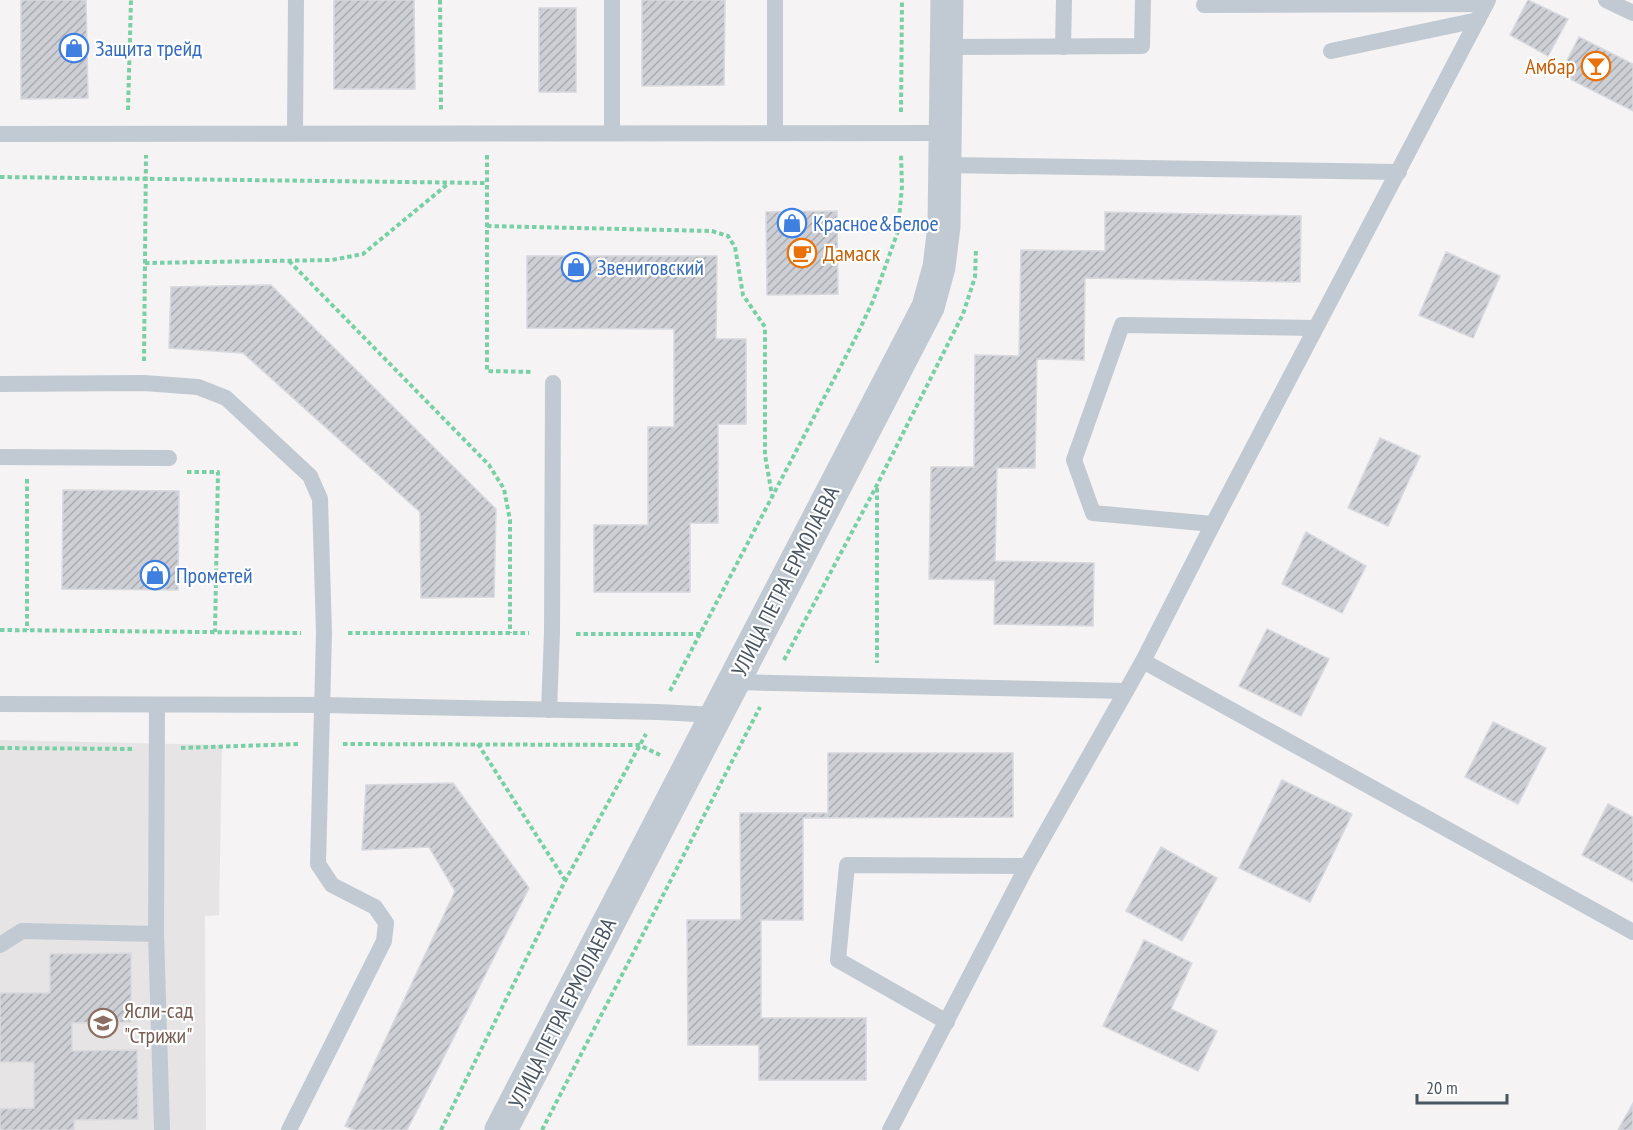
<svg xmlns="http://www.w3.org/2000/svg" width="1633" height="1130" viewBox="0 0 1633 1130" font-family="'PT Sans Narrow',sans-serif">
<defs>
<pattern id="building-hatch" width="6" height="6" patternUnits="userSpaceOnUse" patternTransform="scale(1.5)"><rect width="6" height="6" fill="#cdcfd5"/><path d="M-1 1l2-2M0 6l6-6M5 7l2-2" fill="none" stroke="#a8abb0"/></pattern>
</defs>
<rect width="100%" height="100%" fill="#f5f3f3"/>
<polygon fill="#e6e4e5" points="0,740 222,745 219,915 205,916 206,1130 0,1130"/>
<g fill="url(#building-hatch)" stroke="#d7d9de" stroke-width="1.5">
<polygon points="21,0 86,0 88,98 21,99"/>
<polygon points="334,0 414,0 415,89 334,89"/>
<polygon points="642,0 725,0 724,85 642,86"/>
<polygon points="1528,0 1568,19 1548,56 1510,35"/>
<rect x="539" y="8" width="37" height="84"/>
<polygon points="1579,37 1633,64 1633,111 1560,74"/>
<polygon points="837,211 838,294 767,295 766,212"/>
<polygon points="1105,212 1301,216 1300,282 1085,278 1084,360 1037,359 1035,468 997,468 995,561 1094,563 1093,626 994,624 995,580 929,579 931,467 974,467 975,355 1019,356 1021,250 1105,251"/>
<polygon points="1446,252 1500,276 1473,338 1419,315"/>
<polygon points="527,256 717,256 716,339 746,339 746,424 718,424 718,523 690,523 690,592 594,592 594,525 648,525 648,427 674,427 674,329 527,328"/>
<polygon points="271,285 496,509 494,597 421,598 420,512 243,353 169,348 171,287"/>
<polygon points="1380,438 1420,456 1388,526 1348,508"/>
<polygon points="63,490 179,491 178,590 62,589"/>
<polygon points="1306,532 1366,566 1342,613 1282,584"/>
<polygon points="1267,629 1329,659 1301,716 1239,686"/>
<polygon points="1493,722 1546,748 1518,804 1465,777"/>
<polygon points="828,753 1013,753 1013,817 803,818 803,920 761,920 761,1018 866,1018 866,1080 759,1080 759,1045 688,1045 687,920 741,920 740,813 828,813"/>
<polygon points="1282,780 1352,814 1310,902 1239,868"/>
<polygon points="453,783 529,888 407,1130 355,1130 345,1126 455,891 429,847 362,850 366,785"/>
<polygon points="1608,804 1633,817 1633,882 1582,855"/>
<polygon points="1161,847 1217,878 1182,941 1126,911"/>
<polygon points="1144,940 1192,963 1171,1009 1217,1031 1198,1071 1103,1026"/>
<polygon points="131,953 131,1022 72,1023 72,1051 137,1050 138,1119 74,1120 74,1130 0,1130 0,1109 34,1108 34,1062 0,1062 0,993 50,993 50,954"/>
<polygon points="1633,1103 1633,1130 1618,1130"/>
</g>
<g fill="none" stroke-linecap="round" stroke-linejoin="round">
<g stroke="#7ad0a6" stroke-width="4" stroke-dasharray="4.5 3" stroke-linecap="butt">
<polyline points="440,0 441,110"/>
<polyline points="128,110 131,0"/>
<polyline points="901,112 902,0"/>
<polyline points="487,155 487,371 533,372"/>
<polyline points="0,177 487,183"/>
<polyline points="487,226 712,231 728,236 735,247 743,295 765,327 765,455 772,495"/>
<polyline points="289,261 489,465 504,489 510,520 510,633"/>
<polyline points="145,263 332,260 363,254 449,183"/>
<polyline points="144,361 146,155"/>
<polyline points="187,472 218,472 215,632"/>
<polyline points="27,479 27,630"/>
<polyline points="877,488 877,663"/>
<polyline points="0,630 301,633"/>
<polyline points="348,633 529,633"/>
<polyline points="576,634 701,634"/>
<polyline points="784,660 877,485 963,314 975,277 976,248"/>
<polyline points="670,691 855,339 873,301 898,231 902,186 901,155"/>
<polyline points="343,744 639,745 660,755"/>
<polyline points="478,744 565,880"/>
<polyline points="0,748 134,749"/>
<polyline points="181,748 299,744"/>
<polyline points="441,1130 565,881 646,734"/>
<polyline points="542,1130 760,707"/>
</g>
<g stroke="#c1cad2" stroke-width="16">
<polyline points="1606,0 1633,13"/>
<polyline points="1204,5 1486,4"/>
<polyline points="946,47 1142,46 1143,0"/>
<polyline points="1063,47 1064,0"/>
<polyline points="1331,51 1478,20"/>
<polyline points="612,132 612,0"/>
<polyline points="775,132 775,0"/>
<polyline points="295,133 296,0"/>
<polyline points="0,134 945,133"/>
<polyline points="945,165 1399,172"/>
<polyline points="0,384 144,383 198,387 226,398 310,476 320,499 324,633 318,864 332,885 375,907 386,923 384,941 289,1130"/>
<polyline points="0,457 169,458"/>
<polyline points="1213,524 1093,513 1074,460 1122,325 1315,328"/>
<polyline points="1143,661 1633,932"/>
<polyline points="733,682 1126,691"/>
<polyline points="0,704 323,705 658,712 717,715"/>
<polyline points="549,710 552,633 553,383"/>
<polyline points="156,934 162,1130"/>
<polyline points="0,945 22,931 156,934 157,705"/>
<polyline points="947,1022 838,960 847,865 1027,866"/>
<polyline points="890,1130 1027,866 1143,661 1213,524 1488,0"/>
</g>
<polyline stroke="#c1cad2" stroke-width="33" points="501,1130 928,307 939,267 944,226 947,0"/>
</g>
<defs>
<g id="shop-ring" transform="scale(1.5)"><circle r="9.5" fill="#fff" stroke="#3f7fe0" stroke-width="1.5"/><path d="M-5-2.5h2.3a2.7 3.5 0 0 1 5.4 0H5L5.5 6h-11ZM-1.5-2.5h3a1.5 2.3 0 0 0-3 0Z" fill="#3f7fe0"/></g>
<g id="bar-ring" transform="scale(1.5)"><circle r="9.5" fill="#fff" stroke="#e8710a" stroke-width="1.5"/><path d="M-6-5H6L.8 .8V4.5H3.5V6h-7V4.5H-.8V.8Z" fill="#e8710a"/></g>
<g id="cafe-ring" transform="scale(1.5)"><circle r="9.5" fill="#fff" stroke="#e8710a" stroke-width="1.5"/><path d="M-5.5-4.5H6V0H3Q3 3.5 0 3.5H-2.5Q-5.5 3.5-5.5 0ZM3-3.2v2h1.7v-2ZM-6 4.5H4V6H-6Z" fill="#e8710a"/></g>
<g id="school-ring" transform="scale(1.5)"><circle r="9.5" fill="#fff" stroke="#8d6e63" stroke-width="1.5"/><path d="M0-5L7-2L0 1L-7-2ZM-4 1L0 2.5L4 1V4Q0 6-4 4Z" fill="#8d6e63"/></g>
</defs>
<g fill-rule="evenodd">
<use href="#shop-ring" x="74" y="48"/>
<use href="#bar-ring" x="1596" y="66"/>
<use href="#shop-ring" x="792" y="223"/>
<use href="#cafe-ring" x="802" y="253"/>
<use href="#shop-ring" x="576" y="267"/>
<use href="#shop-ring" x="155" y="575"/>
<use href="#school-ring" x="103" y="1023"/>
</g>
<g text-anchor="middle" stroke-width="4.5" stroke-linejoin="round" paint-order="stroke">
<g font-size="22" fill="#366cbe" stroke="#fff" text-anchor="start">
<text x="95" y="56">Защита трейд</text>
<text x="813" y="231">Красное&amp;Белое</text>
<text x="597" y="275">Звениговский</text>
<text x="176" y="583">Прометей</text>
</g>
<g font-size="22" fill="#c56008" stroke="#fff" text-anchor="end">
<text x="1575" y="74">Амбар</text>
<text x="823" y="261" text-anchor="start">Дамаск</text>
</g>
<g font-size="22" fill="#4a5661" stroke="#fff">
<text transform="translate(785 581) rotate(-63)" y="8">УЛИЦА ПЕТРА ЕРМОЛАЕВА</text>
<text transform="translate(562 1013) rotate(-63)" y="8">УЛИЦА ПЕТРА ЕРМОЛАЕВА</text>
</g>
<g font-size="22" fill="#785e54" stroke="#fff" text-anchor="start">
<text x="124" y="1018">Ясли-сад<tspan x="124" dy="25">"Стрижи"</tspan></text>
</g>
</g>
<path d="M1417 1094v9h90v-9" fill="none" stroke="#4a5661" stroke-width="3"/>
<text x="1426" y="1094" font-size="18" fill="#4a5661" stroke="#ffffff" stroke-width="4.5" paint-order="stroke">20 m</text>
</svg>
